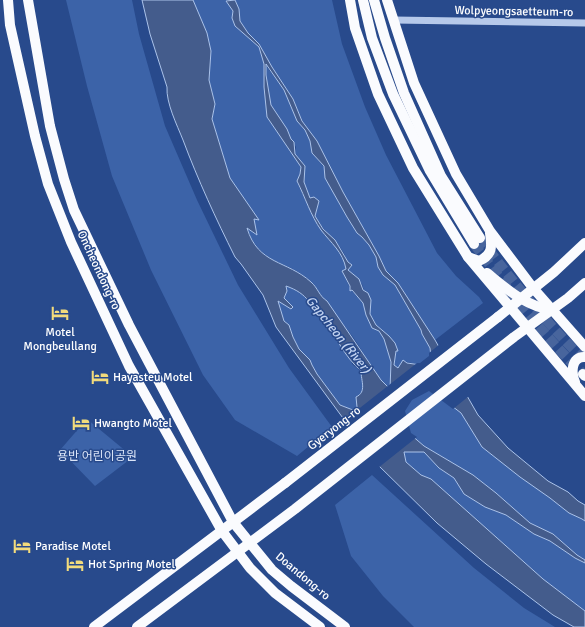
<svg xmlns="http://www.w3.org/2000/svg" width="585" height="627" viewBox="0 0 585 627" font-family="Signika,'Noto Sans KR',sans-serif">
<rect width="100%" height="100%" fill="#284a8c"/>
<g fill="#3c63a8">
<polygon points="66,0 132,0 139,34 165,126 197,200 238,285 289,368 332,427 297,456 235,420 203,375 151,270 112,176 87,86"/>
<path d="M193 0H226L233 11 232 18 235 26 259 47 264 64V87L267 117 301 167 300 174 297 182C304 197 311 213 320 227 329 243 343 249 346 269L342 271 351 290 363 303 366 315 372 328 379 331 384 339 391 362 390 390C375 374 365 355 353 337 343 324 332 312 322 298 319 293 316 287 312 283 288 258 260 268 247 227L256 235 253 218 258 219 230 178 212 119 215 104 209 80 211 51Z"/>
<polygon points="235,0 332,0 342,44 365,107 386,155 437,253 456,276 479,297 483,303 435,340 398,283 386,271 379,256 343,192 317,141 303,122 293,99 272,67 259,44 248,33 240,21 239,9"/>
<path d="M265 64 284 90 297 121 305 130 310 141 312 153 324 167 325 178 347 217 357 233 362 237 369 245 376 257 378 267 383 275 395 285 421 330 422 334 430 348 431 357 421 365 403 361 398 368 394 365 396 351 389 336 376 325 370 314V309L362 284 348 270C348 251 335 242 324 229 320 225 318 220 315 216L319 201 310 198 304 182 305 166 295 154 296 147 291 139 287 129 271 105 266 75Z"/>
<polygon points="286,286 296,290 308,299 324,324 333,330 340,345 351,360 352,364 361,372 363,388 362,393 359,395 357,407 353,410 340,405 317,374 312,365 310,360 299,349 293,337 289,325 284,321 277,300 291,309 293,307 284,298"/>
<polygon points="430,389 461,413 482,447 550,498 569,513 582,519 585,521 585,560 577,555 553,534 530,523 496,493 473,475 424,446 410,434 403,411 410,399"/>
<polygon points="87,419 133,457 95,486 60,450"/>
<polygon points="403,452 424,452 439,468 454,478 464,494 485,507 506,515 534,534 550,541 575,558 585,563 585,611 543,579 431,479 421,475 406,462"/>
<polygon points="372,475 474,568 524,608 555,627 414,627 383,596 351,556 335,505"/>
</g>
<path fill="#445c8c" stroke="#abc3ea" fill-rule="evenodd" d="M142 0H193L207 33 211 51 209 80 215 104 212 119 230 178 259 220 254 219 257 235 247 228C258 265 287 260 311 282 318 288 319 296 327 301L381 380 390 389 391 362 384 339 379 331 372 328 366 315 363 303 352 290 350 291V286L342 271 346 269C343 252 331 243 321 230 311 216 305 197 297 181L300 174 301 167 267 117 264 87V64L259 47 235 26 232 18 233 11 226 1 235 0 239 9 240 21 248 33 259 44 272 67 293 99 302 121 317 141 343 192 379 256 386 271 398 283 435 340 478 415 508 448 548 481 568 492 578 501 585 505V521L582 519 569 513 550 498 520 477 482 447 461 413 430 389 410 399 403 411 410 434 424 446 473 475 496 493 530 523 553 534 577 555 585 560V563L575 558 550 541 534 534 506 515 485 507 464 494 454 478 439 468 424 452H404L406 462 421 475 431 479 543 579 585 611V627H574L553 615 486 564 437 523 376 463 276 327 263 295 241 264 235 257C216 219 198 180 183 140 177 125 166 103 167 87L150 34ZM266 64 284 90 297 121 305 130 310 141 312 153 324 166 325 178 347 217 357 233 362 237 369 245 376 257 378 267 383 275 395 285 421 330 422 334 430 348 431 357 421 365 407 363 403 360 398 368 394 365 396 351H398L395 343 389 336 376 325 370 314 371 300 368 293 363 290 359 279 348 270 352 265 348 262 335 240 323 229 315 216 319 201 314 197 310 198 304 182 305 166 295 154 294 142 291 139 287 129 271 105 266 75ZM286 286C309 294 310 305 324 322 326 326 331 327 333 330 337 334 337 341 340 345 346 355 353 364 361 371 361 381 367 392 356 397L357 407 353 410 340 405 317 374 312 365 310 360 299 349 293 337 289 325 284 321 278 301 291 309 293 307 284 298 287 291Z"/>
<polygon fill="#284a8c" points="440,344 469,396 453,409 429,391 412,400 405,411 411,433 417,437 378,468 342,422 417,363 420,363 429,356 429,353"/>
<g fill="none" stroke-linecap="round" stroke-linejoin="round">
<g stroke="#48659d" stroke-width="10" stroke-dasharray="10 5" stroke-linecap="butt">
<path d="M480 238C512 282 547 323 585 361"/>
<path d="M474 244C508 289 542 334 583 374"/>
</g>
<polyline stroke="#b6c9ea" stroke-width="7" points="394,20 585,23"/>
<g stroke="#fafbfe" stroke-width="10">
<polyline points="8,0 10,25 35,136 48,184 71,242 129,366 222,531 250,568 275,593 320,627"/>
<polyline points="28,0 50,126 64,179 74,210 129,325 233,522 272,570 291,586 345,627"/>
<polyline points="350,0 355,28 378,94 413,168 468,257 585,396"/>
<polyline points="363,0 372,38 393,94 430,171 474,244"/>
<polyline points="374,0 385,38 404,93 441,176 480,238"/>
<polyline points="387,0 414,83 456,174 490,231 533,288 585,347"/>
<path d="M468 257 479 261C493 255 492 246 490 233"/>
<path d="M487 273C507 289 525 306 552 310"/>
<polyline points="498,317 554,272 585,243"/>
<polyline points="583,374 585,376"/>
<path d="M575 382C571 373 571 356 585 357"/>
<polyline points="94,627 285,483"/>
<polyline points="137,627 295,509 514,337 568,298 585,283"/>
</g>
<polyline stroke="#fafbfe" stroke-width="10" points="285,483 498,317"/>
</g>
<defs>
<g id="hotel-bare" transform="scale(1.38)"><path d="M-6-4.5h1.5V1H6V5H4.5V3h-9V5H-6ZM-4 0a1.8 1.8 0 1 1 3.6 0ZM.5 0V-2.5h3Q6-2.5 6 0Z" fill="#f2db7c" stroke="#284a8c" stroke-width="2.5" paint-order="stroke"/></g>
</defs>
<g fill-rule="evenodd">
<use href="#hotel-bare" x="60" y="313"/>
<use href="#hotel-bare" x="100" y="377"/>
<use href="#hotel-bare" x="81" y="423"/>
<use href="#hotel-bare" x="22" y="546"/>
<use href="#hotel-bare" x="75" y="564"/>
</g>
<g text-anchor="middle" stroke-width="3" stroke-linejoin="round" paint-order="stroke">
<g font-size="12" fill="#fff" stroke="#284a8c">
<text transform="translate(514 11) rotate(1)" y="4">Wolpyeongsaetteum-ro</text>
<text transform="translate(99 270) rotate(65)" y="4">Oncheondong-ro</text>
<text transform="translate(334 428) rotate(-38)" y="4">Gyeryong-ro</text>
<text transform="translate(303 576) rotate(40)" y="4">Doandong-ro</text>
</g>
<g font-size="12" fill="#fff" stroke="#284a8c" text-anchor="start">
<text x="60" y="336" text-anchor="middle">Motel<tspan x="60" dy="14">Mongbeullang</tspan></text>
<text x="113" y="381">Hayasteu Motel</text>
<text x="94" y="427">Hwangto Motel</text>
<text x="35" y="550">Paradise Motel</text>
<text x="88" y="568">Hot Spring Motel</text>
</g>
<g font-size="12" fill="#dbe5f8" stroke="#284a8c">
<text x="97" y="460">용반 어린이공원</text>
</g>
<g font-size="13" font-style="italic" fill="#c2d3f1" stroke="#284a8c">
<text transform="translate(339 334) rotate(51)" y="5">Gapcheon (River)</text>
</g>
</g>
</svg>
